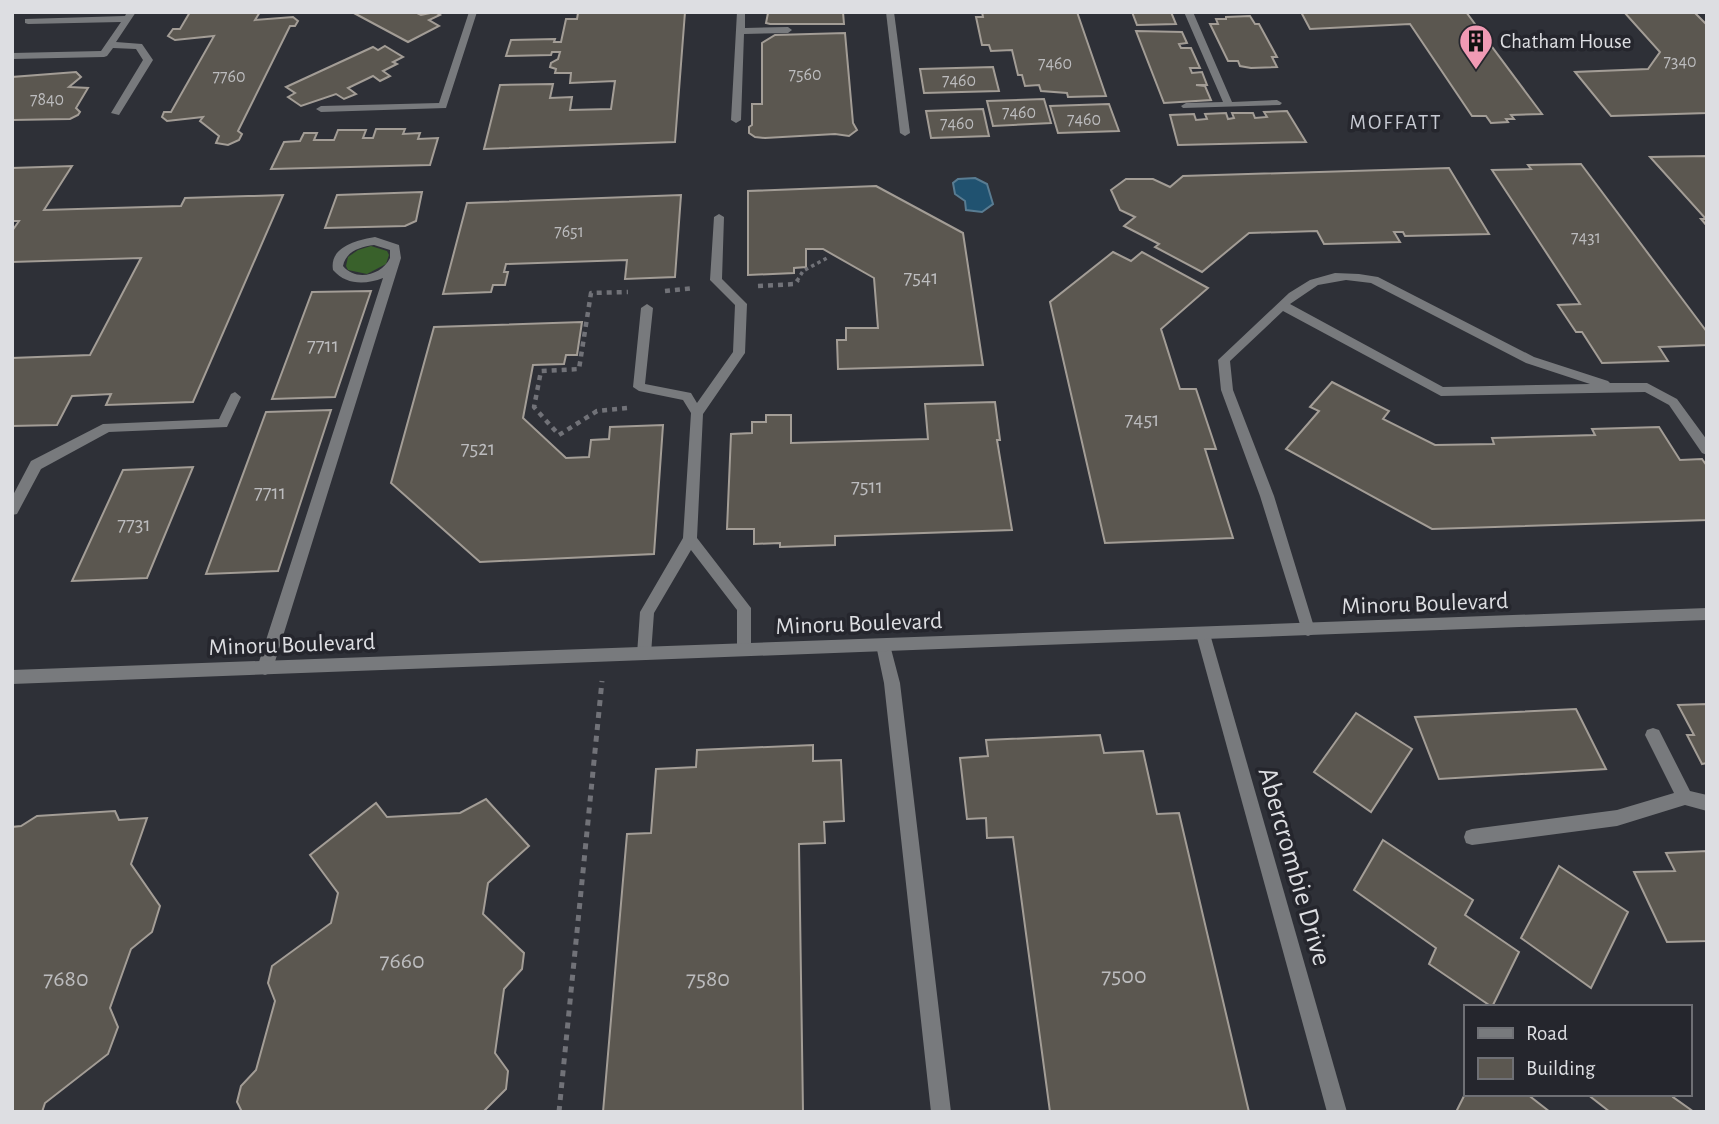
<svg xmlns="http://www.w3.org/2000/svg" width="1719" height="1124" viewBox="0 0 1719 1124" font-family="'Alegreya Sans',sans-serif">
<rect width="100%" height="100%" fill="#2e3037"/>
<polygon fill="#39612b" points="371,246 387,251 389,255 386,264 367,274 348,270 346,266 348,257 358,250"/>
<polygon fill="#205270" stroke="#597c92" stroke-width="2" points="975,178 987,184 993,204 982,212 966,210 965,201 955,194 953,183 958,179"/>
<g fill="#5b5750" stroke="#a39d96" stroke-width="2">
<polygon points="190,12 260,12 255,20 293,17 298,21 295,26 290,26 238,131 242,134 239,140 228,145 216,143 219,136 200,121 203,117 167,121 162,117 164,112 171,112 214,36 175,40 168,36 173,29 180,29"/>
<polygon points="352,12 415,12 421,15 435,12 440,15 429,20 439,26 408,42"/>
<polygon points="685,12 675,142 484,149 500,85 553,84 550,98 572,97 570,110 611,109 615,81 570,83 571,73 555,73 556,69 550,67 551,63 558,59 560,52 552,52 551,55 506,56 511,40 555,39 554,42 561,42 566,19 577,19 578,13"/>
<polygon points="762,12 843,12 844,24 770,24 766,23 768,13"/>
<polygon points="982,12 1077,12 1106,96 1068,97 1067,93 1041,91 1039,85 1025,86 1022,75 1018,75 1012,50 991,51 989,45 982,45 976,17 983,17"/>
<polygon points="1132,12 1171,12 1176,24 1137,25"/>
<polygon points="1301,12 1466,12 1542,114 1511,115 1514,119 1506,119 1508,122 1491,123 1486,116 1472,116 1410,24 1310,29"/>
<polygon points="1624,12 1694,12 1707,25 1707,113 1611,116 1575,72 1648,69 1660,52"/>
<polygon points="1250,16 1255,24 1259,24 1277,57 1272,57 1277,67 1251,68 1240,66 1238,61 1228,61 1210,24 1218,24 1216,19 1226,19 1226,17"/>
<polygon points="1136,31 1182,32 1187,43 1179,44 1181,48 1191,48 1200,68 1190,68 1192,73 1202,72 1207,85 1196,85 1205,86 1211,100 1164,103"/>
<polygon points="845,33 853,123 857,130 849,136 835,134 765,138 755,137 749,133 749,127 752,125 752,104 762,104 762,43 775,35"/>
<polygon points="385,46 403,57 393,62 397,64 383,71 390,76 380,81 373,76 348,88 356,94 344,99 336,94 301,106 288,97 295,93 286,87 373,47 378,50"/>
<polygon points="993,67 999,91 924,93 920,69"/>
<polygon points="76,72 81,77 69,87 88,88 76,108 80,112 78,115 70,119 12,120 12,77"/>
<polygon points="1044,99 1051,123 993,126 987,101"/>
<polygon points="1109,104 1119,131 1058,133 1050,106"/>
<polygon points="983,109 989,136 931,138 926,111"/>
<polygon points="1287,111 1306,142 1178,145 1170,115 1194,114 1196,120 1207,119 1205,114 1226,113 1228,119 1234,118 1232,113 1253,113 1255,118 1267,117 1264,112"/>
<polygon points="376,129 405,129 403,134 420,133 418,139 438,138 430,165 271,169 284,142 300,141 304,133 317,133 314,140 334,140 338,130 366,130 363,138 373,138"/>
<polygon points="1707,156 1707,226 1701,219 1706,219 1650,157"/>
<polygon points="1581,164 1707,332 1707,345 1659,347 1668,361 1602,363 1582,332 1576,332 1558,305 1580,304 1492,170 1531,169 1528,165"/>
<polygon points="72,166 44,210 181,206 185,198 283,195 193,402 106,405 111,394 72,396 57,425 12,426 12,358 90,355 141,258 12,262 12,231 19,221 12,221 12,168"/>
<polygon points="1449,168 1489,234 1405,236 1403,232 1394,232 1400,242 1324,244 1317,231 1249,233 1202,272 1155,247 1159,244 1124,226 1135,217 1120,210 1111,190 1126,179 1153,179 1170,187 1183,176"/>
<polygon points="876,186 963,233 983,365 838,369 837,340 846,340 846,328 878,328 874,278 823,249 806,249 806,267 794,268 794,273 748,275 748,191"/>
<polygon points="422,192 416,221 405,226 325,228 337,195"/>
<polygon points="681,195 675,277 625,279 627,260 506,264 504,272 508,272 505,285 493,285 491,292 443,294 467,203"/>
<polygon points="1113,252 1131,261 1142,252 1208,288 1161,329 1180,389 1196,389 1216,449 1205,449 1233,538 1105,543 1050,302"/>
<polygon points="371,291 335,397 272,399 312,292"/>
<polygon points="582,322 577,355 566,355 564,364 533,365 523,418 566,458 589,457 591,440 609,439 610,427 663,425 654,554 480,562 391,483 434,327"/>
<polygon points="1332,382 1389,411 1383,419 1435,445 1494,444 1492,438 1595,435 1592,429 1659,427 1680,460 1702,459 1707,466 1707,520 1432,529 1286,449 1319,411 1310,407"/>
<polygon points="995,402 1000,440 997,440 1012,530 835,536 835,545 780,547 780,543 754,544 754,529 727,529 731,434 752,433 752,422 766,422 766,415 791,415 791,443 928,439 925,404"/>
<polygon points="331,410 278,571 206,574 266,412"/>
<polygon points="193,467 147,578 72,581 123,470"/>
<polygon points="1707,704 1707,763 1702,764 1687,735 1694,735 1678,705"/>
<polygon points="1576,709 1606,769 1439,779 1415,717"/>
<polygon points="1356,713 1412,749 1371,812 1314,772"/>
<polygon points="1100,735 1104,753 1143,751 1157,814 1179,813 1249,1112 1050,1112 1013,837 987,838 986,818 967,819 960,758 988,756 986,740"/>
<polygon points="813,745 813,761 841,760 844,821 824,822 825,843 799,844 803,1112 603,1112 627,834 651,833 656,769 696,767 697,750"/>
<polygon points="486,799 529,846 488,883 483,914 524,953 522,969 504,989 495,1053 508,1071 506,1089 483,1112 242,1112 237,1102 241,1086 256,1070 275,1001 268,983 272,966 331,923 338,893 310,855 376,803 387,817 460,813"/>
<polygon points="115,811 119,820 147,818 131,864 160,906 152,932 131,949 110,1008 118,1027 108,1054 45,1103 42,1112 12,1112 12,827 21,826 37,816"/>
<polygon points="1383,840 1473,900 1465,915 1519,952 1492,1007 1429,964 1436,948 1354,890"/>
<polygon points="1707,851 1707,941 1667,942 1634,872 1675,871 1666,853"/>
<polygon points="1559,866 1628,912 1591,988 1521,938"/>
<polygon points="1465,1094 1527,1094 1550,1112 1456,1112"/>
<polygon points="1587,1094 1674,1094 1673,1097 1694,1112 1610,1112"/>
</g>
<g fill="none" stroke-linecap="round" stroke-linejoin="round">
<polyline stroke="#717278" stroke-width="3.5" stroke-dasharray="3.5 3.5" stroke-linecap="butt" points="797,281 803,271 827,258"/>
<g stroke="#717278" stroke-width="4.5" stroke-dasharray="5 5" stroke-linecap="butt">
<polyline points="758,286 795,284 798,280"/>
<polyline points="665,291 694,288"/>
<polyline points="627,408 597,411 559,435 534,407 541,371 579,369 591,293 628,292"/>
</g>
<polyline stroke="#717278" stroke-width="5" stroke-dasharray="6 6" stroke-linecap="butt" points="559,1112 602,681"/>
<g fill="#787a7d" fill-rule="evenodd">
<polygon points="127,12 136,12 116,42 142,44 153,60 119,115 111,113 143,60 136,49 113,48 107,56 104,57 12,59 12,53 101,51 121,22 28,24 25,23 25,19 125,16"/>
<polygon points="469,12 477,12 446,108 321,112 316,109 321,106 439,103"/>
<polygon points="737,12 745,12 745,28 788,27 792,30 788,33 744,34 741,120 736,123 731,120"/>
<polygon points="886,12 894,12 910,133 905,136 900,133"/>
<polygon points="1184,12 1193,12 1232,102 1277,100 1282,103 1280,105 1183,108 1181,106 1186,103 1223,102"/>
<polygon points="719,214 724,217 722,279 747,304 745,353 703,414 697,538 751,608 751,650 749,655 744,656 739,655 737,650 737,610 691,550 654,613 651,654 649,659 644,660 639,659 637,654 640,612 683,538 691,413 683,400 639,391 633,387 641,308 647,304 653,308 645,384 691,393 697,403 733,352 735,305 710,280 714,217"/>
<path d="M375 237 399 245 401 258 273 668 270 673 265 675 260 673 257 668 383 278C365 285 346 285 333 270 329 247 357 240 375 237ZM374 245 390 250V258C382 275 356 282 343 266 346 251 360 247 374 245Z"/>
<path d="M1335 273 1359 274 1378 277 1534 357 1608 381 1610 383H1647L1677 399 1707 440V455L1702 453 1669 405 1645 392 1441 396 1283 311 1230 361 1233 390 1274 496 1315 630 1313 634 1308 636 1303 634 1260 496 1221 390 1218 360 1289 293 1310 280ZM1346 280 1371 283 1526 363 1590 384 1443 387 1290 304 1318 285Z"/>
<polygon points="235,392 241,397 227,427 109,432 41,469 17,514 12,515 12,497 31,461 103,424 219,419 231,394"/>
<polygon points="883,639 888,640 890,645 900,683 951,1112 931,1112 884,683 876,645 878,640"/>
<polygon points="1653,728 1659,730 1690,791 1707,795 1707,811 1685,805 1617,826 1472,845 1466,843 1464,837 1466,831 1472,829 1617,810 1674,793 1645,735 1647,730"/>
</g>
<polygon fill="#787a7d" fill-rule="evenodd" points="1203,628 1208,630 1210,634 1347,1112 1327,1112 1196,634 1198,630"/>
<polygon fill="#787a7d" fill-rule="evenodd" points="1707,608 1707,620 12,684 12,670"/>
</g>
<defs>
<g id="building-pin" transform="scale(1.75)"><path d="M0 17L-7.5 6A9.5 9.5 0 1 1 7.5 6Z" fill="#f09ab4" stroke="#25262d"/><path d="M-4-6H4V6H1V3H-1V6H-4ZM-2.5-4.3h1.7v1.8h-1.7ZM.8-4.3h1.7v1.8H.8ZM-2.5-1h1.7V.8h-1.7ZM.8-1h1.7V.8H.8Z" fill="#111"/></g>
</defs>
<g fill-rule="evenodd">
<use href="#building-pin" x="1476" y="41"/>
</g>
<g text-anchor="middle" stroke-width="7" stroke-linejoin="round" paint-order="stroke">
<g font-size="18" fill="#bcbcbe">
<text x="1680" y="67">7340</text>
<text x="1055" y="69">7460</text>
<text x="805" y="80">7560</text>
<text x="229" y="82">7760</text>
<text x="959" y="86">7460</text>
<text x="47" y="105">7840</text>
<text x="1019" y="118">7460</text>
<text x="1084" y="125">7460</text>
<text x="957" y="129">7460</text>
<text x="569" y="237">7651</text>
<text x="1586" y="243">7431</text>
</g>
<g font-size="21" fill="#dddee2" stroke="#25262d" text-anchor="start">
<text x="1500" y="48">Chatham House</text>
</g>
<g font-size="21" letter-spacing="2" fill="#c7cad3" stroke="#25262d">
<text x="1396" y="129">MOFFATT</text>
</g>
<g font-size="21" fill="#bcbcbe">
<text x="921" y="284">7541</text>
<text x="323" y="352">7711</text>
<text x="1142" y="426">7451</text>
<text x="478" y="455">7521</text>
<text x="867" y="493">7511</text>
<text x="270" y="499">7711</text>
<text x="134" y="531">7731</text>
</g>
<g font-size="24" fill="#dddee2" stroke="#25262d">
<text transform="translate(1425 603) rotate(-2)" y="8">Minoru Boulevard</text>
<text transform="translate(859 623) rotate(-2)" y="8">Minoru Boulevard</text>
<text transform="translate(292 644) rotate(-2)" y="8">Minoru Boulevard</text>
</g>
<g font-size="24" fill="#bcbcbe">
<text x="402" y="968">7660</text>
<text x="1124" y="983">7500</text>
<text x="66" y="986">7680</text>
<text x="708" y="986">7580</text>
</g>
<g font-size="28" fill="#dddee2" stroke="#25262d">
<text transform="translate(1296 866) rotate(74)" y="10">Abercrombie Drive</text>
</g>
</g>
<rect width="1719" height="1124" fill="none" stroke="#dddee2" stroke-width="28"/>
<rect x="1464" y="1005" width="228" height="91" fill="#25262d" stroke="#6f7075" stroke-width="2"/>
<rect x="1478" y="1028" width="35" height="10" fill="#787a7d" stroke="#6f7075" stroke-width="2"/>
<text x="1526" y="1040" font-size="21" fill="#dddee2">Road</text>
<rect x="1478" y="1058" width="35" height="21" fill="#5b5750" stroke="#6f7075" stroke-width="2"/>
<text x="1526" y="1075" font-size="21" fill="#dddee2">Building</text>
</svg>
